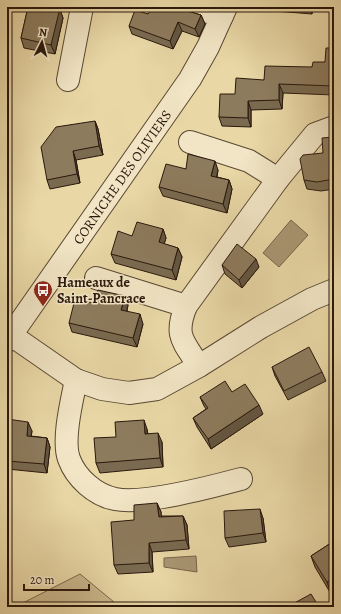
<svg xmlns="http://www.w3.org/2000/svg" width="341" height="614" viewBox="0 0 341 614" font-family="Alegreya,serif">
<rect width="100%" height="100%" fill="#e9d7a6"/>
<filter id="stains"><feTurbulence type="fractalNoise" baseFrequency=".005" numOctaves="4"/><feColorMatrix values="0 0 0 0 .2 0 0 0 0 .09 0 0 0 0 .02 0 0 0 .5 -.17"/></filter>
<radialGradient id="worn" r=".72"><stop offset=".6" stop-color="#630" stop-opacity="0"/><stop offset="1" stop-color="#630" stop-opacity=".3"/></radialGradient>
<polygon fill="#c9b78c" stroke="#7a684c" points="80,574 120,607 15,607"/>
<g fill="#a89672" stroke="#76644a">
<polygon points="291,220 308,235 279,267 263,253"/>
<polygon points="196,556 197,572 164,567 164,558"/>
</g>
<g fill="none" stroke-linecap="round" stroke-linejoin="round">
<g stroke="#5a4833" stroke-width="24">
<g id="minor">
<polyline points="191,7 222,16"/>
<polyline points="68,80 82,7"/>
<polyline points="190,142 249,161 278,179"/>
<polyline points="96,278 186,306"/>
<polyline points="11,335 76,380 102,389 129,393 157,389 199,366 261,327 312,299 334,290"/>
<polyline points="7,341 190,79 208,47 226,7"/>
<path d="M199 366C183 341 174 336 186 306L278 179 315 134 334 127"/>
<path d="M76 380C72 400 62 440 69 459 76 478 95 495 115 499 144 505 211 487 241 479"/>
</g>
</g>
<use href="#minor" stroke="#f1e5c5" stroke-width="22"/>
</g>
<g fill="#796a50" stroke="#2a180d">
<polygon points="28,7 61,7 60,10 63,18 55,54 24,48 21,38"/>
<polygon points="273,7 312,7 312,14 275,11"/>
<polygon points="167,9 184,10 201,15 205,24 199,37 182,31 173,49 132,34 129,26 148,14"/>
<polygon points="334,48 334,95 283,93 282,109 251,110 251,127 222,126 219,117 235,94 264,80 312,67 325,62"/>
<polygon points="95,121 98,129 103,155 76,160 80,183 50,189 47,180"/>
<polygon points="334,137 334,189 321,191 307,189 304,180"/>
<polygon points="186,169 218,170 217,177 229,180 232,189 227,213 163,196 159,187"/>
<polygon points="163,229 166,238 164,244 178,248 182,257 176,280 115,263 111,254"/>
<polygon points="222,265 259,267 242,288 225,274"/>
<polygon points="125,296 128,305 127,311 143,324 137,347 72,332 69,323 94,303"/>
<polygon points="272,367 322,372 326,381 288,400 275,376"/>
<polygon points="232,392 263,414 211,449 197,427 193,418 206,409 204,406 200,397"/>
<polygon points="7,419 32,431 31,436 47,438 50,447 47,473 7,469"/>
<polygon points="147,429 148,434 162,442 163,467 100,473 96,463 116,437"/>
<polygon points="157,503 161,512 161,516 183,516 187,525 189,549 152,552 153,572 118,574 114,565 134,520"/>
<polygon points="263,518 266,542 229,547 225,538"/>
<polygon points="334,541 331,594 315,567 311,556"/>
</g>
<g fill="#635641" stroke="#2a180d">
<polygon points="56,7 61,7 60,10 63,18 55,54 51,45"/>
<polygon points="309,7 312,7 312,14"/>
<polygon points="201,15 205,24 199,37 195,29"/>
<polygon points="178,22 182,31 173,49 170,41"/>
<polygon points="279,84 283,93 282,109 279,100"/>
<polygon points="248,101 251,110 251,127 248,118"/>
<polygon points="95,121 98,129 103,155 99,146"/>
<polygon points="73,151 76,160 80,183 77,174"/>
<polygon points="215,161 218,170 215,185 211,176"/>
<polygon points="229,180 232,189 227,213 223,204"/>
<polygon points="163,229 166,238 162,251 159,242"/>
<polygon points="178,248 182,257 176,280 172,270"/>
<polygon points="256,259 259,267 242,288 239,280"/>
<polygon points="125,296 128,305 125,319 121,310"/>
<polygon points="140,314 143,324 137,347 133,338"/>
<polygon points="259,405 263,414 211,449 208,439"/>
<polygon points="144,420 147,429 148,443 145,434"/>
<polygon points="28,422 32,431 30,445 27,436"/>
<polygon points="158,433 162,442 163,467 160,458"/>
<polygon points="47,438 50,447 47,473 44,464"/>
<polygon points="157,503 161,512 162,526 159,517"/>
<polygon points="260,509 263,518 266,542 263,533"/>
<polygon points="183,516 187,525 189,549 186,540"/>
<polygon points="149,543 152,552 153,572 149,563"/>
<polygon points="334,578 334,592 331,594 327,582"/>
</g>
<g fill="#8d7b5d" stroke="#2a180d">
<polygon points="28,7 56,7 60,8 51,45 21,38"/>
<polygon points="153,7 160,7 167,9 167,7 181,7 184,10 201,15 195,29 178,22 170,41 129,26 135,10 148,14"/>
<polygon points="326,48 334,48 334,86 279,84 279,100 248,101 248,118 219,117 220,94 235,94 236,78 264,80 265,66 312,67 313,62 325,62"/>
<polygon points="95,121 99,146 73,151 77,174 47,180 41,147 56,127"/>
<polygon points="334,137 334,179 317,182 304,180 300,159 303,155 323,153 322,138"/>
<polygon points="188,154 215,161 211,176 229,180 223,204 159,187 166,164 186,169"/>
<polygon points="137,222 163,229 159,242 178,248 172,270 111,254 118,231 132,236"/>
<polygon points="237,244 256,259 239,280 222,265"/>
<polygon points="98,290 125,296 121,310 140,314 133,338 69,323 75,299 94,303"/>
<polygon points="309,347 322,372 284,391 272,367"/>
<polygon points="225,381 232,392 245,384 259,405 208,439 193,418 208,408 200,397"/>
<polygon points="7,419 28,422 27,436 47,438 44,464 7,461"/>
<polygon points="144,420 145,434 158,433 160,458 96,463 94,438 116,437 115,422"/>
<polygon points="157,503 159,517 183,516 186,540 149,543 149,563 114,565 111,522 134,520 134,505"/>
<polygon points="260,509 263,533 225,538 224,511"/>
<polygon points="334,541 334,578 327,582 311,556"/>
<polygon points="311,594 319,607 287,607"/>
<polygon points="203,605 208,607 202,607"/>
</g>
<defs>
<g id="bus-pin" transform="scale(1)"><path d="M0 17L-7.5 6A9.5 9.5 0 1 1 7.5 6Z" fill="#8f2418" stroke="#f1e5c5"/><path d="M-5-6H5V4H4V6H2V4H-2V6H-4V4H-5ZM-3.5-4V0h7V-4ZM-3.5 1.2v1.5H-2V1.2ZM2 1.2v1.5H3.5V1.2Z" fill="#fff"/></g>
</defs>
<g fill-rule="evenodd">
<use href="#bus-pin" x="43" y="290"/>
</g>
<g text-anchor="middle" stroke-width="3" stroke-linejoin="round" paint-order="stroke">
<g font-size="14" fill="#2a180d" stroke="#f1e5c5">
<text transform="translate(122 177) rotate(-55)" y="5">CORNICHE DES OLIVIERS</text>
</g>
<g font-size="14" font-weight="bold" fill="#2a180d" stroke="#f1e5c5" text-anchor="start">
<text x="57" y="287">Hameaux de<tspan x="57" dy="16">Saint-Pancrace</tspan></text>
</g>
</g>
<rect width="341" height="614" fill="none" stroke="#e9d7a6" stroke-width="24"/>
<rect x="8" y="8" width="325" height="598" fill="none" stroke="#2a180d" stroke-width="2"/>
<rect x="12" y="12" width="317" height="590" fill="none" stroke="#2a180d"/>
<g transform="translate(42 42) rotate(6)" stroke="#f1e5c5" stroke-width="3" paint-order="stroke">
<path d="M0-3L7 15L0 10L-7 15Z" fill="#2a180d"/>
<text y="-6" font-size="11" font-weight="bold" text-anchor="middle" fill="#2a180d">N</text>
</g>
<path d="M24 584v6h65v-6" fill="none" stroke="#2a180d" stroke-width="2"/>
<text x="30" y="584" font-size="12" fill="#2a180d" stroke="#f1e5c5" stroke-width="3" paint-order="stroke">20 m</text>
<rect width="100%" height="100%" filter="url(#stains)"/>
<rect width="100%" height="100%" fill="url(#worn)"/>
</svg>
